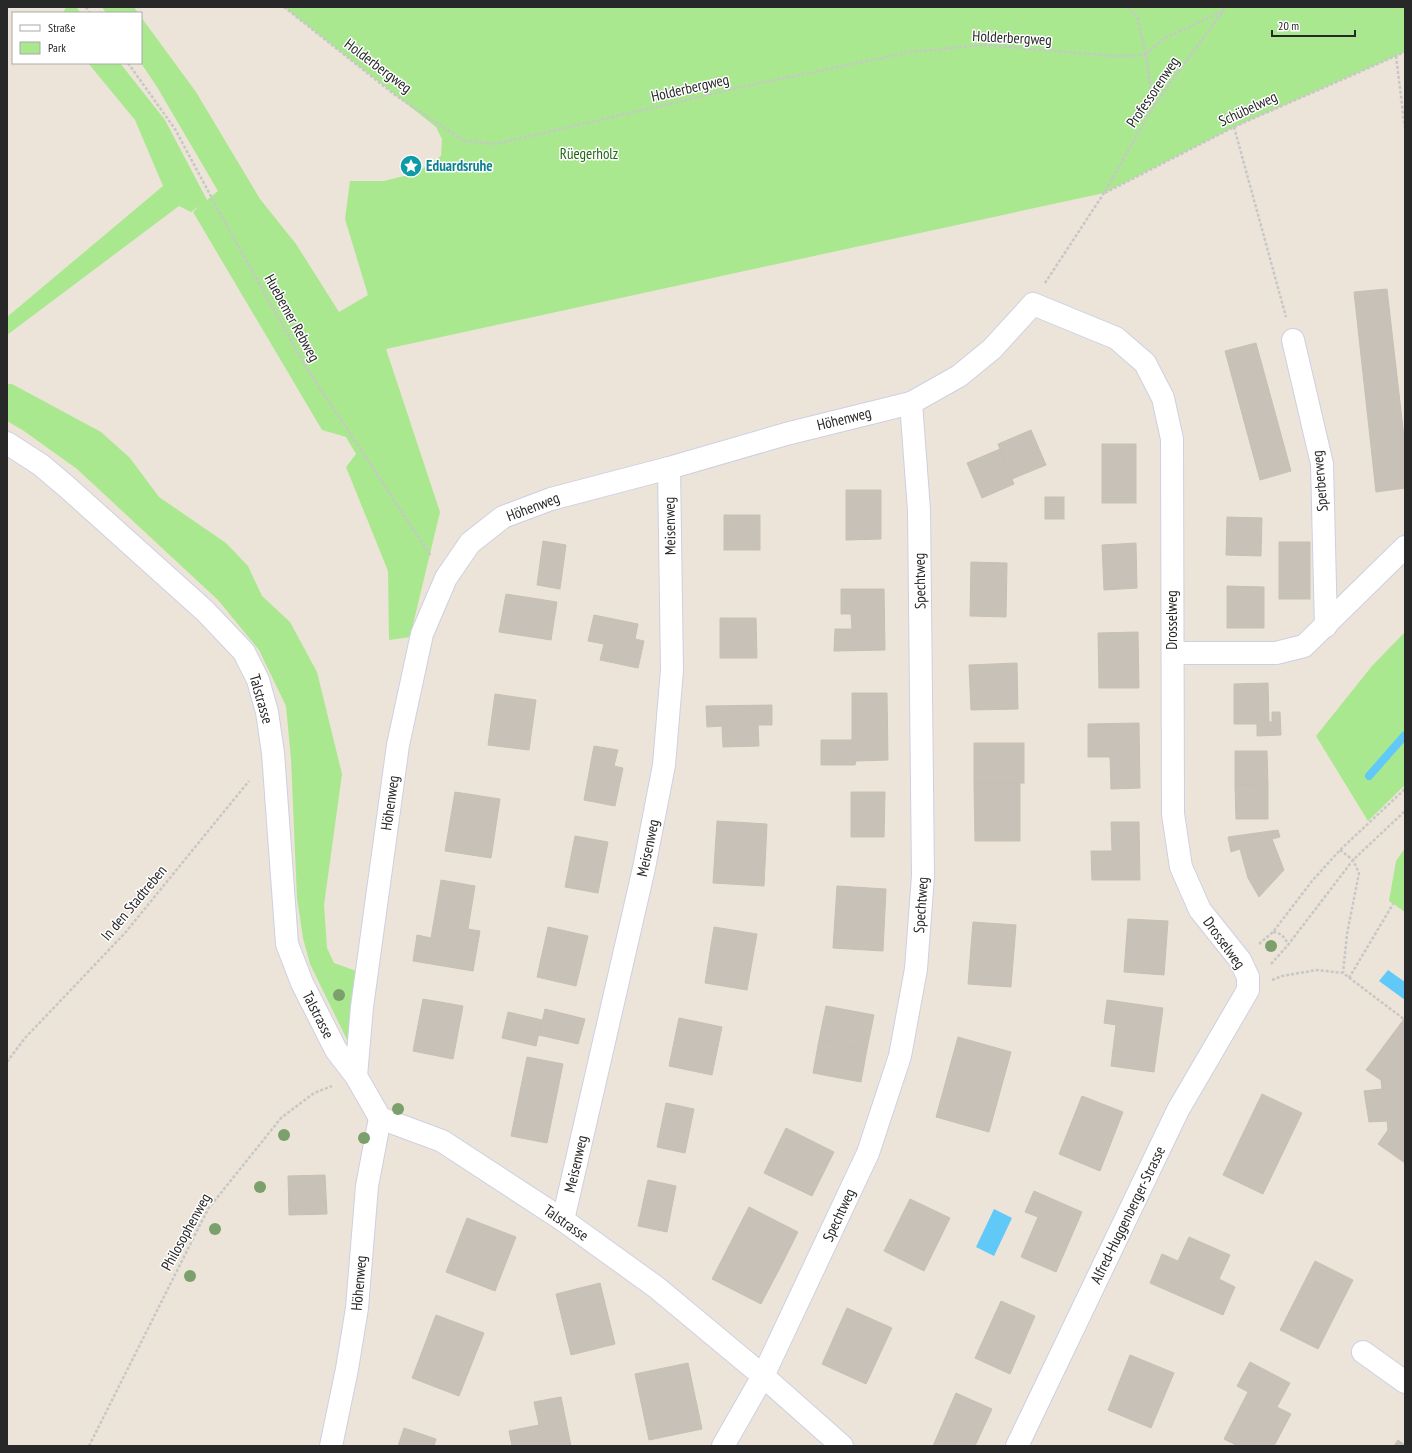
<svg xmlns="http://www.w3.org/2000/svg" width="1412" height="1453" viewBox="0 0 1412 1453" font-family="'PT Sans Narrow',sans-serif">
<rect width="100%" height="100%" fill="#ece4d8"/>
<g fill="#a9e88f">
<polygon points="66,7 76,7 81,13 63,13"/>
<polygon points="102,7 134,7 138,13 106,13"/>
<polygon points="284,7 1405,7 1405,52 1234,127 1104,193 386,349 440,512 410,637 389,640 388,571 346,467 356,454 346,437 322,430 193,212 199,206 191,212 179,206 7,335 7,317 163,186 135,120 88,63 120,63 165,120 207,200 218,191 157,87 141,63 141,17 196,92 260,199 296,244 339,312 368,295 345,219 350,181 384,181 416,173 441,156 442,139 436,127"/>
<polygon points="7,384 12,384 101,432 130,458 159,497 226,543 248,566 262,596 290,622 317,672 342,774 324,905 327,948 334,963 359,972 351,1048 310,964 303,938 297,898 291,759 286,706 259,650 218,600 77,469 24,431 7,421"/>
<polygon points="1405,632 1405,785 1368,821 1316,736 1372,666"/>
<polygon points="1405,848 1405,912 1389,901 1396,861"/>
</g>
<g fill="#60c9f8">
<polygon points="1388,970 1405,982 1405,1000 1379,981"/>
<polygon points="994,1209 1012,1218 994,1256 976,1247"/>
</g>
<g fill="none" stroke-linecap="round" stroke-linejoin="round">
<polyline stroke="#60c9f8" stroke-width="8" points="1369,776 1405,735"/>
</g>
<g fill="#c7c1b8" stroke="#c7c0b2">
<polygon points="1387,289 1405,446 1405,488 1376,492 1354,292"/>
<polygon points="1256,343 1291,471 1260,480 1225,351"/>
<polygon points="1031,430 1046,465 1012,479 998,444"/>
<rect x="1102" y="444" width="34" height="59"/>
<polygon points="1000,449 1014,484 982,498 967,463"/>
<polygon points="846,490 881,490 881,539 846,540"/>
<rect x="1045" y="497" width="19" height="22"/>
<rect x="724" y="515" width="36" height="35"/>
<polygon points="1227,517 1262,518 1261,556 1226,555"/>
<polygon points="543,541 566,545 560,589 537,585"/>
<rect x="1279" y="542" width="31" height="57"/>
<polygon points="1136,543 1137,588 1104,590 1102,545"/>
<polygon points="971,562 1007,563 1006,617 970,616"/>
<polygon points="1227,586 1264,587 1264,628 1227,628"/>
<polygon points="841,589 884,589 885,650 834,651 835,629 852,629 851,614 841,614"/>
<polygon points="506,594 557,602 551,640 499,632"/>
<polygon points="594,615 638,624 635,639 644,641 638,668 600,660 604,644 588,641"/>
<polygon points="720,618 756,618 757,658 720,658"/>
<polygon points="1138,632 1139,688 1099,688 1098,633"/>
<polygon points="1017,663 1018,709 971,710 969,665"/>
<polygon points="1268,683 1269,722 1272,722 1272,712 1280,712 1281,735 1257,736 1257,724 1234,724 1234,684"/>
<polygon points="852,693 887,693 888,760 856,761 855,765 821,765 821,740 852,740"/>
<polygon points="495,694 536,700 529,750 488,745"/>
<polygon points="772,705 772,725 758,725 759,746 723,747 722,726 707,727 706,706"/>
<polygon points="1139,723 1140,788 1111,789 1110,757 1088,757 1088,724"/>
<rect x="974" y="743" width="50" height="40"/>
<polygon points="594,746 618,750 614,766 623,768 615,806 584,800"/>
<polygon points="1235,751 1267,751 1268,784 1235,785"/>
<polygon points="974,783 1020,783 1020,841 975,841"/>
<polygon points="1268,784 1268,819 1236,819 1235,785"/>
<polygon points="455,792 500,799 491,858 445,851"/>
<polygon points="851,792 885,792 884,837 851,837"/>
<polygon points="717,821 767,824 764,886 713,883"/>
<polygon points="1111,822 1139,822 1140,880 1092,880 1091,851 1112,851"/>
<polygon points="1278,830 1280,837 1272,839 1284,870 1259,897 1248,878 1240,849 1231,852 1228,837"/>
<polygon points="575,836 608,842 598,893 565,887"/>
<polygon points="441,880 475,886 468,929 480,931 473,971 413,961 417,935 431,938"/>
<polygon points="837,886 886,889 883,951 833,948"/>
<polygon points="1128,919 1168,921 1164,975 1124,972"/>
<polygon points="973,922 1016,925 1011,987 968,984"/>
<polygon points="548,927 588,936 576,986 537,977"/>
<polygon points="714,927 757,934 747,990 705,983"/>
<polygon points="423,999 463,1006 453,1059 413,1051"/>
<polygon points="1107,1000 1163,1008 1154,1072 1111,1066 1116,1025 1104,1023"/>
<polygon points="826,1006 874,1015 867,1049 819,1040"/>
<polygon points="545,1009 585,1019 578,1044 539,1035"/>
<polygon points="508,1012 542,1020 536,1046 502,1038"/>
<polygon points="679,1018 722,1027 712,1075 669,1066"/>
<polygon points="1405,1018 1405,1026 1401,1023"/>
<polygon points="1401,1023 1405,1026 1405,1163 1378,1144 1388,1130 1387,1121 1369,1122 1364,1091 1382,1089 1381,1080 1366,1070"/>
<polygon points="958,1037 1011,1052 989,1132 936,1117"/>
<polygon points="819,1040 867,1049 861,1082 813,1073"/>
<polygon points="527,1057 563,1064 547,1143 511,1136"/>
<polygon points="1262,1094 1302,1113 1263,1194 1223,1175"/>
<polygon points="1082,1096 1123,1112 1100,1171 1059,1154"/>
<polygon points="666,1103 694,1109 685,1153 657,1147"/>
<polygon points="786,1128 834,1152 812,1196 764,1173"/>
<polygon points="325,1175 327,1214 289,1215 288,1176"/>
<polygon points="648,1180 676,1186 667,1232 638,1226"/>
<polygon points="1034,1191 1082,1212 1056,1272 1021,1257 1038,1217 1025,1212"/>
<polygon points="910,1199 950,1218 924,1271 884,1251"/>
<polygon points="749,1207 798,1232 783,1262 734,1236"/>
<polygon points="467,1218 516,1237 495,1291 446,1272"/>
<polygon points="734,1236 783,1262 761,1304 712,1279"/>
<polygon points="1189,1237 1230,1255 1219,1279 1235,1287 1223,1315 1150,1283 1162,1254 1178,1261"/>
<polygon points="1315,1261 1353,1280 1318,1349 1280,1330"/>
<polygon points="600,1283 615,1344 571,1355 556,1294"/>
<polygon points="1001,1301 1035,1316 1010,1374 975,1358"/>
<polygon points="847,1308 892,1328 866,1384 822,1364"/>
<polygon points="436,1315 484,1333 459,1396 412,1378"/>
<polygon points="1130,1355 1174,1373 1151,1428 1108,1410"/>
<polygon points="1250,1362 1290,1383 1277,1407 1291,1414 1274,1446 1238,1446 1224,1439 1248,1392 1237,1386"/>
<polygon points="688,1363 702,1429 649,1440 635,1374"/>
<polygon points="956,1393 992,1409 975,1446 933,1446"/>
<polygon points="561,1397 571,1446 512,1446 509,1431 539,1425 534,1402"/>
<polygon points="404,1428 436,1439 434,1446 398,1446"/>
<polygon points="1398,1440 1405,1445 1405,1446 1394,1446"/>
</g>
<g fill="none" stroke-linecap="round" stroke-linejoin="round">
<g stroke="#cdd0e3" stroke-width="24">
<g id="street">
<polyline points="1293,340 1322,464 1326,626"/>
<polyline points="7,443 41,465 67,487 205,611 244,652 258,680 267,712 273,753 287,944 302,983 336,1050 356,1076 380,1118 442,1141 563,1220 656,1287 763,1376 842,1446"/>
<polyline points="1173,653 1276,653 1304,646 1405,547"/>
<polyline points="356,1076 362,1007 398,745 422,634 446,578 470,543 503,517 551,499 669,468 786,434 911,403 959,376 992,349 1033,304 1116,338 1145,363 1163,398 1172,439 1173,814 1181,867 1200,910 1240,960 1248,977 1248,990 1178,1110 1017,1446"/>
<polyline points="563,1220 644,868 664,765 672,670 669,468"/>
<polyline points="1363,1352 1405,1382"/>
<polyline points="331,1446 347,1369 357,1308 367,1186 380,1118"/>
<polyline points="723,1446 763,1376 868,1153 900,1056 916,969 923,876 919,510 911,403"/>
</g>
</g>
<g stroke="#c7c7c7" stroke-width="2.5" stroke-dasharray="3 2" stroke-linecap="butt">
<polyline points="86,7 90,13"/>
<polyline points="284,7 395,95 464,141 496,144 746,86 910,52 985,45 1114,56 1146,55"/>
<polyline points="1127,7 1137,16 1146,55 1153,106"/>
<polyline points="1146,54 1163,39 1223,11"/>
<polyline points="1396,56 1405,129"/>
<polyline points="128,63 175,129 222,217 306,367 431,556"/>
<polyline points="1234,127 1286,317"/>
<polyline points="1105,193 1234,127 1405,52"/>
<polyline points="1045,283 1104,193 1153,107 1226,7"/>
<polyline points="1340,850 1353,860 1359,873 1347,934 1343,973"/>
<path d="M1273 932C1281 933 1285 937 1288 945"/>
<polyline points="1259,944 1273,932 1312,881 1340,850 1405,789"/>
<polyline points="1271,964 1288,945 1353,860 1405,811"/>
<polyline points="1349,978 1393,904"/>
<polyline points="1272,980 1282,976 1317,970 1343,973 1405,1020"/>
<polyline points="7,1062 25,1038 125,933 249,781"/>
<polyline points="89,1446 208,1209 281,1118 314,1093 332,1086"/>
</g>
<use href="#street" stroke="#fff" stroke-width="22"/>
</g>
<g fill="#7ca06c">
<circle cx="1271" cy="946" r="6"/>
<circle cx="339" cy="995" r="6"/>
<circle cx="398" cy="1109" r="6"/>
<circle cx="284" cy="1135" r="6"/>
<circle cx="364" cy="1138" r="6"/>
<circle cx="260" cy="1187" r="6"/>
<circle cx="215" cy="1229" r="6"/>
<circle cx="190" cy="1276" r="6"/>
</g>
<defs>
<g id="sight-disc" transform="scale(1.15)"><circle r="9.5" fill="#0f9aa8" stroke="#fff"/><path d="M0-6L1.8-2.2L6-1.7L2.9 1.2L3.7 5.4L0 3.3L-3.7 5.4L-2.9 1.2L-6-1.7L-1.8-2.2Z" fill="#fff"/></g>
</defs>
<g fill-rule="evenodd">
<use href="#sight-disc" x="411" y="166"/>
</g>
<g text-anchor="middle" stroke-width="3" stroke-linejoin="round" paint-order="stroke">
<g font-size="15" fill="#282828" stroke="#fff">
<text transform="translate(1012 38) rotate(3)" y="5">Holderbergweg</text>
<text transform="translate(378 66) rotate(37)" y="5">Holderbergweg</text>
<text transform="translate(690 88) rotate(-13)" y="5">Holderbergweg</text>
<text transform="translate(1153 92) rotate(-56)" y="5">Professorenweg</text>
<text transform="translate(1248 109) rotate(-25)" y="5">Schübelweg</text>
<text transform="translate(292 318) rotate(61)" y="5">Huebemer Rebweg</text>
<text transform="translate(844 419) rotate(-14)" y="5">Höhenweg</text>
<text transform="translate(1320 481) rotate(-95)" y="5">Sperberweg</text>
<text transform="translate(533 507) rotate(-21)" y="5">Höhenweg</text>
<text transform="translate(670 526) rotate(-91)" y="5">Meisenweg</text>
<text transform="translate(920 581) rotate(-91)" y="5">Spechtweg</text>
<text transform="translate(1172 620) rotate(-90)" y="5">Drosselweg</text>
<text transform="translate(261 699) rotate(74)" y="5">Talstrasse</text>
<text transform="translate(390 803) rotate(-82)" y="5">Höhenweg</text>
<text transform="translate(648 848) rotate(-78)" y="5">Meisenweg</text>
<text transform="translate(134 903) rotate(-50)" y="5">In den Stadtreben</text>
<text transform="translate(921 905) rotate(-86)" y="5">Spechtweg</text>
<text transform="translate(1224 943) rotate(54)" y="5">Drosselweg</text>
<text transform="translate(318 1015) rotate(63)" y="5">Talstrasse</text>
<text transform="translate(576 1164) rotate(-77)" y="5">Meisenweg</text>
<text transform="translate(839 1215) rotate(-65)" y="5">Spechtweg</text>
<text transform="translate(1128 1215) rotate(-64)" y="5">Alfred-Huggenberger-Strasse</text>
<text transform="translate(566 1223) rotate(35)" y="5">Talstrasse</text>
<text transform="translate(186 1232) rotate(-61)" y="5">Philosophenweg</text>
<text transform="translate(359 1283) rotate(-85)" y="5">Höhenweg</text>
</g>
<g font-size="15" fill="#216913" stroke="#fff">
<text x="589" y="159">Rüegerholz</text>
</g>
<g font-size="15" font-weight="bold" fill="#0d838f" stroke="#fff" text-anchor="start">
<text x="426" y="171">Eduardsruhe</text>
</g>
</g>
<rect width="1412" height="1453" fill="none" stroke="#282828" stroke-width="16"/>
<rect x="12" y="12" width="130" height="52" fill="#ffffff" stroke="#a9a9a9"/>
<rect x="20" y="25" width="20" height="6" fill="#ffffff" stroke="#a9a9a9"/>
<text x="48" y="32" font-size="12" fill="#282828">Straße</text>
<rect x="20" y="42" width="20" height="12" fill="#a9e88f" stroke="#a9a9a9"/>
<text x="48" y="52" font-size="12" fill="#282828">Park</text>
<path d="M1272 30v6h83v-6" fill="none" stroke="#282828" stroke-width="2"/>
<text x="1278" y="30" font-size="12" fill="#282828" stroke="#ffffff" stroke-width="3" paint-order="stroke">20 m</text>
</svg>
